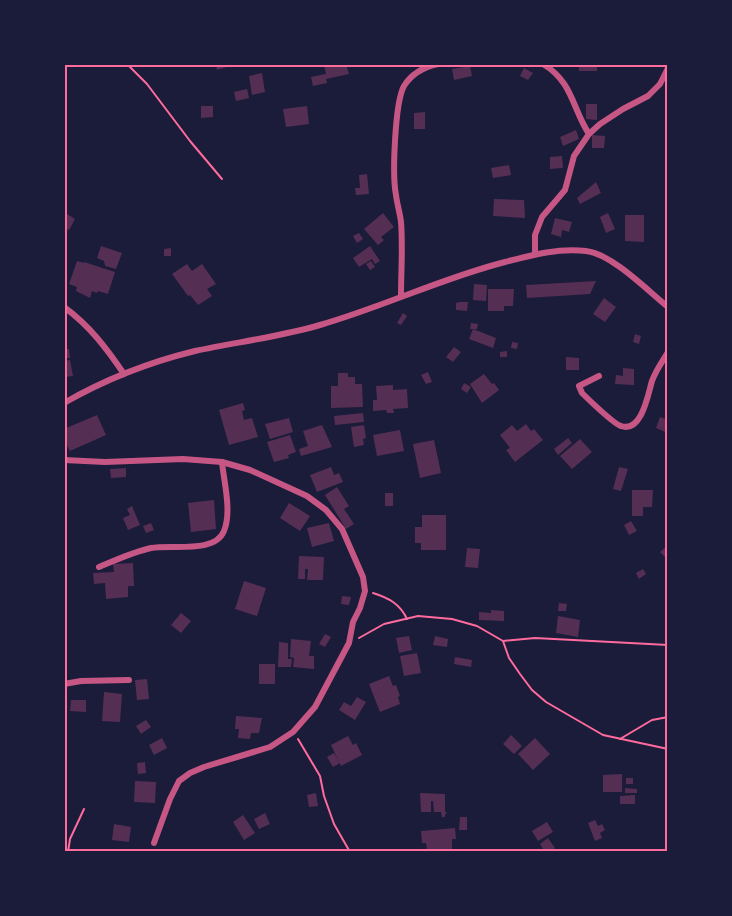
<svg xmlns="http://www.w3.org/2000/svg" width="732" height="916" viewBox="0 0 732 916" font-family="Overpass,sans-serif">
<rect width="100%" height="100%" fill="#1b1b3a"/>
<g fill="#542f53">
<polygon points="216,64 233,64 233,65 217,70"/>
<polygon points="324,64 346,64 349,74 326,79 327,83 313,86 311,77 326,74"/>
<rect x="579" y="64" width="18" height="7"/>
<polygon points="470,66 472,76 454,80 452,69"/>
<polygon points="524,68 533,73 528,80 520,76"/>
<polygon points="262,73 265,92 252,95 249,76"/>
<polygon points="247,89 249,98 236,101 234,92"/>
<polygon points="586,104 597,104 597,120 586,119"/>
<polygon points="201,106 213,106 213,117 201,118"/>
<polygon points="307,106 309,124 286,127 283,109"/>
<polygon points="425,112 425,129 414,129 414,113"/>
<polygon points="576,130 579,139 563,146 560,137"/>
<polygon points="592,135 605,136 604,148 592,148"/>
<polygon points="562,156 563,168 550,169 550,157"/>
<polygon points="509,165 511,175 493,178 491,168"/>
<polygon points="367,174 369,194 356,195 355,188 360,188 359,175"/>
<polygon points="596,182 601,193 580,204 577,198"/>
<polygon points="494,199 524,200 525,218 493,216"/>
<polygon points="64,212 75,219 69,230 64,228"/>
<polygon points="383,213 394,227 381,237 384,240 378,245 364,229"/>
<polygon points="608,213 615,229 606,233 600,217"/>
<polygon points="625,215 644,215 644,242 625,241"/>
<polygon points="555,218 572,222 569,232 562,230 561,237 551,234"/>
<polygon points="359,233 363,239 357,243 353,236"/>
<polygon points="101,246 122,253 116,269 105,266 104,261 97,258"/>
<polygon points="370,246 380,261 375,264 372,259 359,267 353,258"/>
<polygon points="171,248 171,256 164,256 164,249"/>
<polygon points="77,261 84,263 84,262 115,272 108,294 98,291 97,293 92,291 90,298 76,291 77,287 69,284"/>
<polygon points="371,261 375,267 370,270 366,264"/>
<polygon points="187,264 192,271 202,264 216,284 207,289 212,296 198,305 190,295 188,296 172,274"/>
<polygon points="596,281 590,294 527,298 526,285"/>
<polygon points="474,284 487,285 486,301 473,300"/>
<polygon points="488,289 514,289 513,306 504,306 504,311 488,311"/>
<polygon points="604,298 616,307 605,322 593,314"/>
<polygon points="459,302 468,302 467,311 456,310 456,303"/>
<polygon points="403,313 407,316 401,325 397,323"/>
<polygon points="471,323 478,324 477,329 470,329"/>
<polygon points="473,329 496,338 493,348 469,339"/>
<polygon points="635,334 641,336 639,344 633,342"/>
<polygon points="512,342 518,343 517,349 511,348"/>
<polygon points="454,347 461,352 453,362 446,357"/>
<polygon points="64,349 69,349 70,358 64,358"/>
<polygon points="507,351 507,357 500,357 500,352"/>
<polygon points="566,357 579,358 579,370 566,370"/>
<polygon points="70,360 73,376 64,377 64,361"/>
<polygon points="623,368 634,369 634,385 615,384 616,375 623,376"/>
<polygon points="428,372 432,382 426,384 421,375"/>
<polygon points="338,373 348,373 348,377 355,377 355,384 362,384 363,407 331,408 331,386 338,386"/>
<polygon points="484,374 492,384 494,383 499,390 482,403 470,384"/>
<polygon points="464,383 471,387 467,393 461,389"/>
<polygon points="393,385 393,390 407,389 408,408 393,409 394,413 387,413 386,410 373,411 373,400 377,400 376,386"/>
<polygon points="243,403 245,410 242,411 244,420 252,418 258,437 229,445 219,410"/>
<polygon points="363,413 364,422 335,425 334,416"/>
<polygon points="97,415 106,435 70,451 64,439 64,429"/>
<polygon points="660,417 668,420 668,433 656,428"/>
<polygon points="289,418 293,432 270,439 265,424"/>
<polygon points="526,424 531,431 534,429 543,440 515,462 506,450 510,448 500,435 512,425 517,431"/>
<polygon points="322,425 332,447 301,456 299,449 308,446 303,431"/>
<polygon points="364,425 366,438 363,439 364,445 354,447 351,427"/>
<polygon points="400,430 404,451 377,456 373,435"/>
<polygon points="290,435 296,452 288,455 289,458 274,462 267,442"/>
<polygon points="568,438 572,443 558,455 554,449"/>
<polygon points="580,439 592,452 572,469 560,456"/>
<polygon points="434,440 441,473 420,478 413,444"/>
<polygon points="331,467 334,475 339,473 343,482 317,492 310,475"/>
<polygon points="619,467 628,469 621,491 613,489"/>
<polygon points="126,468 126,477 111,478 110,469"/>
<polygon points="337,487 349,506 344,509 354,524 346,529 325,495"/>
<polygon points="632,490 653,490 652,507 643,507 643,516 632,516"/>
<rect x="385" y="493" width="8" height="13"/>
<polygon points="214,500 216,529 191,532 188,503"/>
<polygon points="289,503 310,516 300,531 280,518"/>
<polygon points="132,506 140,525 128,530 123,518 130,515 127,509"/>
<polygon points="422,515 446,515 446,550 421,550 421,543 415,543 415,527 422,527"/>
<polygon points="631,521 637,531 629,535 624,525"/>
<polygon points="151,523 154,530 146,533 143,526"/>
<polygon points="329,523 334,541 312,547 307,528"/>
<polygon points="668,545 668,560 660,552"/>
<polygon points="467,548 480,549 478,568 465,567"/>
<polygon points="299,556 324,557 323,580 307,580 308,569 305,569 305,579 298,579"/>
<polygon points="133,563 134,586 128,586 128,597 106,599 105,583 94,584 93,573 114,572 113,564"/>
<polygon points="643,569 646,574 639,579 636,573"/>
<polygon points="244,581 266,588 257,616 235,609"/>
<polygon points="342,596 351,597 349,605 341,604"/>
<polygon points="559,603 567,604 566,611 558,611"/>
<polygon points="491,610 504,611 504,621 479,620 479,612 491,613"/>
<polygon points="181,613 191,621 181,633 171,625"/>
<polygon points="558,616 580,620 578,637 556,633"/>
<polygon points="325,634 331,637 325,647 319,644"/>
<polygon points="409,636 412,650 399,653 396,638"/>
<polygon points="435,636 448,639 447,647 433,645"/>
<polygon points="291,639 311,641 309,656 314,656 314,669 293,667 294,658 290,657"/>
<polygon points="279,642 288,643 288,659 292,659 291,667 278,667"/>
<polygon points="417,653 421,673 404,676 400,656"/>
<polygon points="455,657 472,660 471,667 454,664"/>
<rect x="259" y="664" width="16" height="20"/>
<polygon points="389,676 393,686 396,685 400,696 398,697 400,704 380,712 369,684"/>
<polygon points="147,679 149,699 137,700 135,680"/>
<polygon points="104,692 122,694 120,722 102,721"/>
<polygon points="357,697 366,702 355,720 339,710 344,702 351,706"/>
<polygon points="71,700 86,700 86,712 70,711"/>
<polygon points="236,716 262,718 259,733 251,733 250,739 238,738 239,729 235,729"/>
<polygon points="146,720 151,727 141,734 136,726"/>
<polygon points="511,735 522,746 514,754 503,744"/>
<polygon points="348,736 353,745 356,743 362,755 341,766 331,745"/>
<polygon points="162,738 167,748 154,755 149,745"/>
<polygon points="535,738 550,754 533,770 518,754"/>
<polygon points="334,753 340,763 333,767 327,757"/>
<polygon points="145,762 146,773 138,774 137,763"/>
<polygon points="622,774 622,792 603,792 603,775"/>
<rect x="626" y="778" width="7" height="6"/>
<polygon points="135,781 156,782 155,803 134,802"/>
<polygon points="625,788 637,789 637,793 625,793"/>
<polygon points="316,793 318,806 309,807 307,795"/>
<polygon points="420,793 445,794 445,811 447,814 445,814 445,817 442,817 441,812 434,812 433,801 431,801 431,812 421,812"/>
<polygon points="635,795 635,804 620,804 620,796"/>
<polygon points="265,813 270,824 259,829 254,819"/>
<polygon points="243,815 255,833 244,840 233,822"/>
<polygon points="460,817 467,817 467,830 459,830"/>
<polygon points="595,820 598,826 602,824 605,830 600,833 602,838 595,841 588,823"/>
<polygon points="547,822 553,832 538,841 532,831"/>
<polygon points="114,824 131,827 129,842 112,840"/>
<polygon points="455,828 456,839 452,839 452,850 427,850 426,843 422,843 421,831"/>
<polygon points="548,838 555,848 550,852 545,852 540,844"/>
</g>
<g fill="none" stroke-linecap="round" stroke-linejoin="round">
<g stroke="#ff6b9d" stroke-width="2">
<polyline points="127,64 147,84 190,141 222,179"/>
<path d="M373 593C389 598 400 604 407 619"/>
<polyline points="359,638 384,624 418,616 452,619 477,626 503,641 509,658 520,674 532,690 546,702 603,735 668,749"/>
<polyline points="503,641 535,638 668,645"/>
<polyline points="298,739 320,776 324,796 334,824 350,852"/>
<polyline points="620,739 652,720 668,717"/>
<polyline points="68,852 70,839 84,809"/>
</g>
<g stroke="#c65784" stroke-width="6">
<path d="M543 64C573 82 572 108 589 134"/>
<polyline points="535,254 535,235 542,217 565,190 574,156 589,134 600,124 623,109 648,96 660,84 668,68"/>
<path d="M401 296C401 272 403 246 401 222 400 213 397 204 396 195 392 175 395 102 404 86 412 73 424 67 438 64"/>
<path d="M64 307C90 326 107 349 124 374"/>
<path d="M599 376 579 386 582 393C589 400 614 424 621 426 642 433 648 394 652 381 656 370 662 362 668 352"/>
<path d="M64 403C104 380 150 362 195 351 237 342 279 337 320 325 383 307 442 278 505 262 532 255 557 248 586 251 612 254 647 290 668 307"/>
<polyline points="64,460 105,462 183,459 222,462 250,470 307,496 326,510 342,529 363,577 365,591 360,608 353,622 349,643 315,707 293,732 270,747 204,767 190,773 179,781 170,799 154,843"/>
<path d="M99 567C116 560 133 552 151 548 171 544 215 554 224 531 232 511 224 483 222 462"/>
<polyline points="64,684 81,681 129,680"/>
</g>
</g>
<rect width="732" height="916" fill="none" stroke="#1b1b3a" stroke-width="132"/>
<rect x="66" y="66" width="600" height="784" fill="none" stroke="#ff6b9d" stroke-width="2"/>
</svg>
